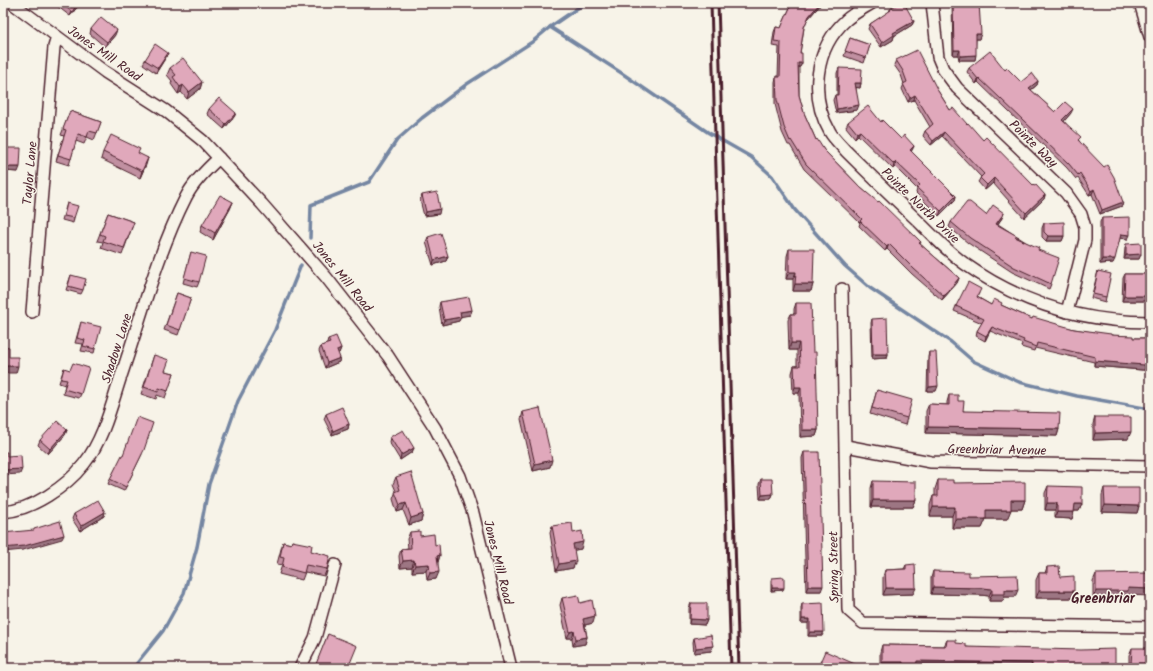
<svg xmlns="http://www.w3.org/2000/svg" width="1153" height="671" viewBox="0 0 1153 671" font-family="Kalam,sans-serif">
<rect width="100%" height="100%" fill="#f7f3e8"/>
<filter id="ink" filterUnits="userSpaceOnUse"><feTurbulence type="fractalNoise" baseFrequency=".025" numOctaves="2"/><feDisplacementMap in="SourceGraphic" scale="8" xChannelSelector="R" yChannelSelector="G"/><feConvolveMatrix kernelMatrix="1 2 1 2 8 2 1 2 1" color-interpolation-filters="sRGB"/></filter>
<g filter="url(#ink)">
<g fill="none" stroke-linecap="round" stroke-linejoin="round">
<g stroke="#7586a2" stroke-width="3.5">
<polyline points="550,27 623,74 709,133 751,157 772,176 795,210 845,266 870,288 951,342 973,361 1019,382 1077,396 1150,409"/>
<polyline points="310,238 311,205 369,182 397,140 422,118 467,84 532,42 550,27 585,3"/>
<polyline points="133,668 163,631 184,593 197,547 209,484 238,401 275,330 301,265"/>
</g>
<g stroke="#4a1f2b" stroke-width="14">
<g id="minor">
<polyline points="12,3 105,72 166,111 203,141 262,204 326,277 388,356 435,428 460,476 473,513 511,668"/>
<path d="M872 3C864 8 854 13 846 20 815 48 809 96 830 132 834 139 841 145 846 151 870 175 894 198 918 221 933 236 948 252 965 264 1020 303 1083 322 1150 322"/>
<polyline points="932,3 938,57 943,69 957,88 1066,193 1081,214 1085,227 1085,240 1067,312"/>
<polyline points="1140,3 1150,37"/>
<polyline points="842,289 848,610 863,623 1150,627"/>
<polyline points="32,312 54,47 57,37"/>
<polyline points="846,446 931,462 1150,466"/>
<path d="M3 512C32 510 66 487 84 464 103 440 111 407 120 379 141 318 157 254 186 197 193 183 208 168 219 158"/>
<polyline points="300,668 315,638 335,565"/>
</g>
</g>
<use href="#minor" stroke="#f7f3e8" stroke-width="11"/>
<g stroke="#4a1f2b" stroke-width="3">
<polyline points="711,3 731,668"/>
<polyline points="718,3 739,668"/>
</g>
</g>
<g fill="#c190a1" stroke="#4a1f2b">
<polygon points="53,3 80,3 79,5 70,16"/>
<polygon points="792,3 822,3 807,20 804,28 800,53 802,63 800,67 799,67 799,95 804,113 816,140 824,150 861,188 921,242 920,244 959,278 957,283 942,300 912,274 887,249 885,251 859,226 860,223 804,169 790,145 788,145 782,132 775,104 775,82 776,77 778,77 779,47 772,46 774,32 776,27 781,28"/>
<polygon points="952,3 979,3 979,39 976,39 975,60 959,60 958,55 953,55"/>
<polygon points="890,9 914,21 912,25 894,36 893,40 881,47 868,29 870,24 889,12"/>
<polygon points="91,29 115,35 105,47 90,34"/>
<polygon points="850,38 870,45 864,63 844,56"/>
<polygon points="166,57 156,73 143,64 145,60"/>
<polygon points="896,60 938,91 950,110 1034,186 1045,195 1044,199 1024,218 993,183 985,190 978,182 981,177 942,136 931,145 923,136 925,131 930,127 914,100 908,102 902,89 904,84 901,75 894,65"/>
<polygon points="170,68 202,82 200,89 187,99 181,92 178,94 171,84 172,81 167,75"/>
<polygon points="839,68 861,83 860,88 856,87 857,110 836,113 833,100 835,95 837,95 837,73"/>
<polygon points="969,68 1005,70 1021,82 1038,81 1037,85 1031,90 1055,112 1071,113 1064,121 1080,142 1123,202 1122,206 1100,214 1092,194 1089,195 1078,178 1076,179 1067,168 978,82 976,84 967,72"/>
<polygon points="209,109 236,113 234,117 224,129 207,114"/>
<polygon points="70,111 101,122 94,140 87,137 84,144 76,141 69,165 56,161 64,136 61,135"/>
<polygon points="848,122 881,122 901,139 914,146 911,152 956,196 955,200 939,216 916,193 917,189 895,167 893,169 858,135 855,138 846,127"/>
<polygon points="7,148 18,172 4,171 5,152"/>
<polygon points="103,152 148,158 140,178 101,159"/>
<polygon points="422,195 439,214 424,216 420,200"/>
<polygon points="233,202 230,209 213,240 200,232 202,225"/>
<polygon points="67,203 74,218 73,223 62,220"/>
<polygon points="108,213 134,222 122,255 101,248 103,242 97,241"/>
<polygon points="1004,213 1002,218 998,224 1038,250 1051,284 1049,289 1012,272 968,243 949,227 951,222 986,215"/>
<polygon points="1102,218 1128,239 1120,238 1113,263 1100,264 1100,222"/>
<polygon points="1044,223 1064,236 1062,241 1046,241 1042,237 1042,228"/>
<polygon points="428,237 448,256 446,261 433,265 426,242"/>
<polygon points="1126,244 1141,254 1139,259 1124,259 1125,248"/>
<polygon points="789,249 813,284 811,291 793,291 793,279 786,279 787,256"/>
<polygon points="191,252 199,282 197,287 183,283"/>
<polygon points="1098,271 1106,297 1105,302 1091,298"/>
<polygon points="1125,274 1150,274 1150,301 1122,301 1123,278"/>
<polygon points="71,275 83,290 81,294 66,290"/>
<polygon points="177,293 191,298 178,335 164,330"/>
<polygon points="979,293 977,297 991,305 1001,305 1032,319 1074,329 1111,335 1133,338 1150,338 1150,370 1142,370 1094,366 1094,362 1035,348 1034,351 1021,347 1022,344 990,331 985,341 976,336 977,331 982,323 954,311 956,306"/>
<polygon points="440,302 472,310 470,315 461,316 459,321 442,325 439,306"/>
<polygon points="796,303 813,352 818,430 816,436 800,437 799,393 793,393 792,373 794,366 797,366 797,350 789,350 788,320 791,314 794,314 794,309"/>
<polygon points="872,319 888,354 887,358 872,359 871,323"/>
<polygon points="81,322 95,349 94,353 81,351 83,344 75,343"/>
<polygon points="328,339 341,348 339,353 338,353 339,362 325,368 319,351 321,346 327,344"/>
<polygon points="929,352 936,391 927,391 928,357"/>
<polygon points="154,355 165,371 174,373 165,398 157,395 156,399 141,394"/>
<polygon points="64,368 81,394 79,398 63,394 65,385 59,383"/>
<polygon points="877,390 907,418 905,425 870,414"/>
<polygon points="949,395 958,401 963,411 1059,429 1057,436 926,433 926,411 929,404 947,405 947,402"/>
<polygon points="523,412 550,467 533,471 521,419"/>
<polygon points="326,414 349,424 348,429 332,435 324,419"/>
<polygon points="1095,417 1128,439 1093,440 1093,424"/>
<polygon points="67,430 65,435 48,454 38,445 40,440"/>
<polygon points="390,437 414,448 412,452 400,460 389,442"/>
<polygon points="804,452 821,591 806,591 802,458"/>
<polygon points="142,454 124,491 108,484 110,479 123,455"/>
<polygon points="396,477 423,514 421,521 409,525 403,510 397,512 393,499 396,491 393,484"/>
<polygon points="761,479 773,494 771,499 760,499 759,484"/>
<polygon points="938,480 953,483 1025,500 1022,509 1011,509 1007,519 986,519 982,528 952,528 952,516 930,516 930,505 933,496 935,496 935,489"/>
<polygon points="873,481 916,500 913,507 871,507 871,488"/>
<polygon points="1048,486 1082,504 1079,511 1074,511 1072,519 1055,518 1055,510 1045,510 1045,493"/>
<polygon points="1104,488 1139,506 1137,513 1102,512 1102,495"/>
<polygon points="105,512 104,516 80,531 72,519 74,514"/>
<polygon points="552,526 573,533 581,549 574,550 573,568 556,571 550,533"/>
<polygon points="410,532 420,536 435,545 440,555 438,562 436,579 427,580 426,571 412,572 412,567 400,568 399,556 401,549 408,548 407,539"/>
<polygon points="292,541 311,551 327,569 324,576 305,572 302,580 279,574 282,565 277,564 281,549 283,542 291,544"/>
<polygon points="906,565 913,594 883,595 883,577 885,570 904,569"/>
<polygon points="1047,567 1060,577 1072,598 1036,598 1036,580 1039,573 1045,573"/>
<polygon points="933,571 969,576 1015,597 1004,597 1003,601 989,601 989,596 980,595 931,594 931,578"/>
<polygon points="1096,574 1126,595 1125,598 1093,598 1093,581"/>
<polygon points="772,578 783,590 771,591 771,580"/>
<polygon points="562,598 580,603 593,623 585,625 587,637 585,644 573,646 572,638 567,638 560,605"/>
<polygon points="691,603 707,620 705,625 689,624 689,608"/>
<polygon points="802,604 822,636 808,636 808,623 801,623 801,608"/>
<polygon points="328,634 348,668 315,668"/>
<polygon points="694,638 711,651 694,653 693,642"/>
<polygon points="947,640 966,647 1114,668 880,668 880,652 882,645 944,646"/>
<polygon points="1132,648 1150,668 1129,668 1129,655"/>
</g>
<g fill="#9d7683" stroke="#4a1f2b">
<polygon points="78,3 80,3 79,5 70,16 72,12"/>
<polygon points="820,3 822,3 807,20 809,16"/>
<polygon points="914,21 912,25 894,36 893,40 881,47 882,43 893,33"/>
<polygon points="117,30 115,35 105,47 107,42"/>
<polygon points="976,34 981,34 979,39 974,39"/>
<polygon points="954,50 960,50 958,55 953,55"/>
<polygon points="168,53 166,57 156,73 158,68"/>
<polygon points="976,55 975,60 959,60 960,56"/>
<polygon points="798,63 802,63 800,67 797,67"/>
<polygon points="979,78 978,82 976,84 978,79"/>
<polygon points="1038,81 1037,85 1028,92 1029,88"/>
<polygon points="202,82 200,89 187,99 189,92"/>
<polygon points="855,83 861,83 860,88 853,87"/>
<polygon points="183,85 181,92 178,94 180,87"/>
<polygon points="915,95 914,100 908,102 910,98"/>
<polygon points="859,105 857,110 836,113 837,109"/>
<polygon points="1073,109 1071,113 1061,125 1062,120"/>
<polygon points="236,113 234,117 224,129 226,124"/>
<polygon points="860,131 858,135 855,138 857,133"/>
<polygon points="944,132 942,136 931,145 933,141"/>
<polygon points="914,146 912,150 908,155 910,150"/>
<polygon points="148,158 146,165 140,178 142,171"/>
<polygon points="896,162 895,167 893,169 894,164"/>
<polygon points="6,167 20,167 18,172 4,171"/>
<polygon points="994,178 993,183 985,190 987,185"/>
<polygon points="1094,189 1092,194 1089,195 1091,191"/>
<polygon points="1045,195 1044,199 1024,218 1026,213"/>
<polygon points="956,196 955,200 939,216 941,211"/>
<polygon points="233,202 230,209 213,240 215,233"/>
<polygon points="1123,202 1122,206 1100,214 1102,210"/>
<polygon points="440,209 439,214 424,216 426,212"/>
<polygon points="1004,213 1002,218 994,229 996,224"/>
<polygon points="1121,234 1130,235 1128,239 1119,238"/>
<polygon points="1048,236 1064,236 1062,241 1046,241"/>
<polygon points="889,244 887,249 885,251 887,247"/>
<polygon points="1141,254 1139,259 1124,259 1126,255"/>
<polygon points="448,256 446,261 433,265 434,260"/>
<polygon points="1102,259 1115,259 1113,263 1100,264"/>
<polygon points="789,272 796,272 793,279 786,279"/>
<polygon points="959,278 957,283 942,300 944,296"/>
<polygon points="795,284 813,284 811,291 793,291"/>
<polygon points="1124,296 1150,296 1150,301 1122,301"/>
<polygon points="472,310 470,315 459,317 460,312"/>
<polygon points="461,317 459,321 442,325 444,320"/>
<polygon points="992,327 985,341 986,336"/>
<polygon points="791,343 799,343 797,350 789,350"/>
<polygon points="341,348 339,353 335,354 337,350"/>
<polygon points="873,354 888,354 887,358 872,359"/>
<polygon points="340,358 339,362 325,368 327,363"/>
<polygon points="1095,361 1150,365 1150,370 1142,370 1094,366"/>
<polygon points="3,366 18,366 16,373 3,373"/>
<polygon points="938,386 936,391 927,391 929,387"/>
<polygon points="795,387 801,387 799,393 793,393"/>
<polygon points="349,424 348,429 332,435 333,431"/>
<polygon points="928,427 1059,429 1057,436 926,433"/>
<polygon points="67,430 65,435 48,454 50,449"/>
<polygon points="802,430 818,430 816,436 800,437"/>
<polygon points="1131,432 1128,439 1093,440 1095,433"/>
<polygon points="414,448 412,452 400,460 401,455"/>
<polygon points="552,460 550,467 533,471 535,464"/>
<polygon points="22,469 20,474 3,475 3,470"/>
<polygon points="773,494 771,499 760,499 762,495"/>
<polygon points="873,500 916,500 913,507 871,507"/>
<polygon points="1011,500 1025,500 1022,509 1007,509"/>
<polygon points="406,503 403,510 397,512 400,505"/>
<polygon points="1047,503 1057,503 1055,510 1045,510"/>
<polygon points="1075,504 1082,504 1079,511 1072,511"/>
<polygon points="1105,505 1139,506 1137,513 1102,512"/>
<polygon points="933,507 955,507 952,516 930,516"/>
<polygon points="986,510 1011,510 1007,519 982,519"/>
<polygon points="105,512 104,516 80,531 81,526"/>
<polygon points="1057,512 1074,512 1072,519 1055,518"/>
<polygon points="423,514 421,521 409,525 411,518"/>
<polygon points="955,519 986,519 982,528 952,528"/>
<polygon points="64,535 62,539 23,550 3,552 3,548"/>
<polygon points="583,542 581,549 570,551 573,544"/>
<polygon points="440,555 438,562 437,556"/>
<polygon points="414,560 412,567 400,568 403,561"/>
<polygon points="576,561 573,568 556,571 559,564"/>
<polygon points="429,564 426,571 412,572 415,565"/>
<polygon points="439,572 436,579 427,580 430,573"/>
<polygon points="808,586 823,586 821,591 806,591"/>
<polygon points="933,587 983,588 992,589 989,596 980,595 931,594"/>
<polygon points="772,588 784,588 783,590 771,591"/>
<polygon points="886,588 916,588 913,594 883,595"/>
<polygon points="1128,588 1150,589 1150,596 1126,595 1125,598 1093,598 1096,591"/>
<polygon points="1005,590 1018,590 1015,597 1004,597 1003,601 989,601 992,594"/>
<polygon points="1039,591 1074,591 1072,598 1036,598"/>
<polygon points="595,616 593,623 581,626 583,619"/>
<polygon points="690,619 707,620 705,625 689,624"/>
<polygon points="802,619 810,619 808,623 801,623"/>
<polygon points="574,631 572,638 567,638 570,632"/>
<polygon points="810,632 824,632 822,636 808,636"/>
<polygon points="587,637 585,644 573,646 576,639"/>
<polygon points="713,646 711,651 694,653 696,648"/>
<polygon points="917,661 1032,663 1030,668 914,668"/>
<polygon points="882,662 903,662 901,668 880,668"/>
<polygon points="1131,664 1146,664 1144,668 1130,668"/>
<polygon points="1094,665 1093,668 1055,668 1056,666"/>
<polygon points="1105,665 1115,665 1114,668 1104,668"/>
</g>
<g fill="#e0a8bb" stroke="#4a1f2b">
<polygon points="61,3 78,3 72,12"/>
<polygon points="792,3 820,3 809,16 804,27 800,53 802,53 802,63 798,63 799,95 804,113 816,140 817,139 824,150 861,188 878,202 879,201 921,242 919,243 959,278 944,296 914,269 889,244 887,247 860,221 862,219 806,164 791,140 790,141 784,127 777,100 776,77 780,77 781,42 774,41 776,27 781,28"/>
<polygon points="899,3 904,3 914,21 893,33 894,35 882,43 870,24 891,10 890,9"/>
<polygon points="953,3 979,3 981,34 976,34 976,55 960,56 960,50 954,50"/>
<polygon points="101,17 117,30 107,42 91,29"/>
<polygon points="850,38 870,45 866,58 845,51"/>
<polygon points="155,44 168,53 158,68 145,60"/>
<polygon points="917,50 938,91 950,110 953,108 967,124 968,123 983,140 986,137 1034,186 1036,185 1045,195 1026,213 994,178 987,185 980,178 984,174 944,132 933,141 925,131 933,124 915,95 910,98 903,84 907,82 903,71 896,60"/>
<polygon points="990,51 1005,70 1007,68 1021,82 1032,73 1038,81 1029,88 1055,112 1065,102 1073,109 1062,120 1081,137 1078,140 1104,167 1107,165 1114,177 1123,202 1102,210 1094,189 1091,191 1080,173 1078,175 1069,164 979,78 978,79 969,68"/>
<polygon points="183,58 202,82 189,92 183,85 180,87 173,77 176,75 170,68"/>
<polygon points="839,68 862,69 861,83 855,83 859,105 837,109 835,95 838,95"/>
<polygon points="219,98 236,113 226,124 209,109"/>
<polygon points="868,106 881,122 882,120 901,139 904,135 914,146 910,150 956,196 941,211 917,188 920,185 896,162 894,164 860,131 857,133 848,122"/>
<polygon points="70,111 101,122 97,133 89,131 87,137 78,134 71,159 58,155 66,130 63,129"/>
<polygon points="111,135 140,149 138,153 148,158 142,171 103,152"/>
<polygon points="7,148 21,148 20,167 6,167"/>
<polygon points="437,192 440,209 426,212 422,195"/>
<polygon points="220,195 233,202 215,233 202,225"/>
<polygon points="967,202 970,202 986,215 993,205 1004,213 996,224 1019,237 1015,237 1039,248 1038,250 1059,258 1051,284 1014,267 970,238 951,222"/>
<polygon points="67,203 78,206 74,218 64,216"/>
<polygon points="108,213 134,222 124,248 103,241 105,236 100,234"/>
<polygon points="1130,217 1130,235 1121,234 1115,259 1102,259 1102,218"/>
<polygon points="1064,222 1064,236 1048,236 1044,232 1044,223"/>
<polygon points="441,233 448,256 434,260 428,237"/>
<polygon points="1141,243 1141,254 1126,255 1126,244"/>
<polygon points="789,249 814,249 813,284 795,284 796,272 789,272"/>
<polygon points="191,252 206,256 199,282 184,278"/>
<polygon points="1098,271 1111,274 1106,297 1093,294"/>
<polygon points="1125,274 1150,274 1150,296 1124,296"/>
<polygon points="71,275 86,279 83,290 68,286"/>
<polygon points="968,282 981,289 977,297 991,305 994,299 1002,303 1001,305 1032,319 1033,317 1074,329 1111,334 1111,335 1133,336 1133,338 1150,338 1150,365 1144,365 1095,361 1095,357 1037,343 1036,347 1023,342 1024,340 992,327 986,336 977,331 984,319 956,306"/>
<polygon points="177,293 191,298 180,330 166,325"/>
<polygon points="469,297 472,310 460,312 461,317 444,320 440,302"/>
<polygon points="796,303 811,303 813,352 816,352 818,430 802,430 801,387 795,387 794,366 800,366 799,343 791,343 791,314 796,314"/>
<polygon points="887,318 888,354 873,354 872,319"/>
<polygon points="81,322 101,327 95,349 83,346 85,340 77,338"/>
<polygon points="336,336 341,348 337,350 340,358 327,363 321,346 330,343 328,339"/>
<polygon points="3,346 9,347 9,357 18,357 18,366 3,366"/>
<polygon points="929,352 936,352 938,386 929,387"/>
<polygon points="154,355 169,360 165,371 174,373 168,391 159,388 158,392 144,387"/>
<polygon points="73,363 89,368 81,394 64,389 67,380 61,379 64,368 70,370"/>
<polygon points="877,390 912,400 907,418 872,408"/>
<polygon points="949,395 958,395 958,401 964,401 963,411 1060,413 1059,429 928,427 929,404 949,405"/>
<polygon points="342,407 349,424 333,431 326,414"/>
<polygon points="540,408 552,460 535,464 523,412"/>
<polygon points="137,417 153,423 144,450 126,487 110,479 122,455 123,455"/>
<polygon points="1095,417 1131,417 1131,432 1095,433"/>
<polygon points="57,421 67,430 50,449 40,440"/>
<polygon points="403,430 414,448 401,455 390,437"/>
<polygon points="3,452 7,452 7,456 21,455 22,469 3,470"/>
<polygon points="804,452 819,452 823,586 808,586"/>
<polygon points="411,472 423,514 411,518 406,503 400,505 395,492 400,490 396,477"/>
<polygon points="761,479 772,479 773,494 762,495"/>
<polygon points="938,480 953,480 953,483 1025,482 1025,500 1011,500 1011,510 986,510 986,519 955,519 955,507 933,507 933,496 938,496"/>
<polygon points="873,481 916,482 916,500 873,500"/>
<polygon points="1048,486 1082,487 1082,504 1075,504 1074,512 1057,512 1057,503 1047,503"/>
<polygon points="1104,488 1139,488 1139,506 1105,505"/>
<polygon points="98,500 105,512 81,526 74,514"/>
<polygon points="60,521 64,535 24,546 3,548 3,533 34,530 34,529"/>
<polygon points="572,523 573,533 582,531 583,542 573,544 576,561 559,564 552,526"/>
<polygon points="420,531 420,536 434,534 435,545 439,544 440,555 437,556 439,572 430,573 429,564 415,565 414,560 403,561 401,549 411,548 410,532"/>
<polygon points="292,541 312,545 311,551 330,556 327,569 306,565 304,573 282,567 284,558 280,557 283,542 291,544"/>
<polygon points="915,564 916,588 886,588 885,570 906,569 906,565"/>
<polygon points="1059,566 1060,577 1074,576 1074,591 1039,591 1039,573 1047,573 1047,567"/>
<polygon points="933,571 969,572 969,576 1017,575 1018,590 1005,590 1005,594 992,594 992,589 983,588 933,587"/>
<polygon points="1150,573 1150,589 1128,588 1128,591 1096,591 1096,574"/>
<polygon points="784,577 784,588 772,588 772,578"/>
<polygon points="578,595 580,603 592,600 595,616 583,619 587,637 576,639 574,631 570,632 562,598"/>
<polygon points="691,603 707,603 707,620 690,619"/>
<polygon points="823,603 824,632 810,632 810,619 802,619 802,604"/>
<polygon points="328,634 357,646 348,668 328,668 316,664"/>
<polygon points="711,635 713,646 696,648 694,638"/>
<polygon points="947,640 956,640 956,643 966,644 966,647 1081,650 1115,649 1115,665 1105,665 1105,668 1094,668 1094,665 1056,666 1056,668 1032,668 1032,663 917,661 916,668 903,668 903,662 882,662 882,645 946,646"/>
<polygon points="1132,648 1150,648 1150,668 1146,668 1146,664 1131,664"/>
<polygon points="825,651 864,668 821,668 818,667"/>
</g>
</g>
<g text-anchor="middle" stroke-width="3" stroke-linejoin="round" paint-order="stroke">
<g font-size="13" fill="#4a1f2b" stroke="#f7f3e8">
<text transform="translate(105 53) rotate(35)" y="5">Jones Mill Road</text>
<text transform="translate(1034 143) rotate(44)" y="5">Pointe Way</text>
<text transform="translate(29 173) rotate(-85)" y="5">Taylor Lane</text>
<text transform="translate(921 205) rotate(44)" y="5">Pointe North Drive</text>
<text transform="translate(343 276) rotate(51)" y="5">Jones Mill Road</text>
<text transform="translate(116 348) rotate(-72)" y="5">Shadow Lane</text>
<text transform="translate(997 449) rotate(1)" y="5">Greenbriar Avenue</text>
<text transform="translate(499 562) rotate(76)" y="5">Jones Mill Road</text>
<text transform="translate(833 567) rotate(-91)" y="5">Spring Street</text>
</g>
<g font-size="14" font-weight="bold" fill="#4a1f2b" stroke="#f7f3e8">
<text x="1103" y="603">Greenbriar</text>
</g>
</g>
<rect width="1153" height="671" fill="none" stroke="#f7f3e8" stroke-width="16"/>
<rect x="8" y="8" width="1137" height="655" fill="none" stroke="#4a1f2b" stroke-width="1.5" filter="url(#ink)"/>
</svg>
